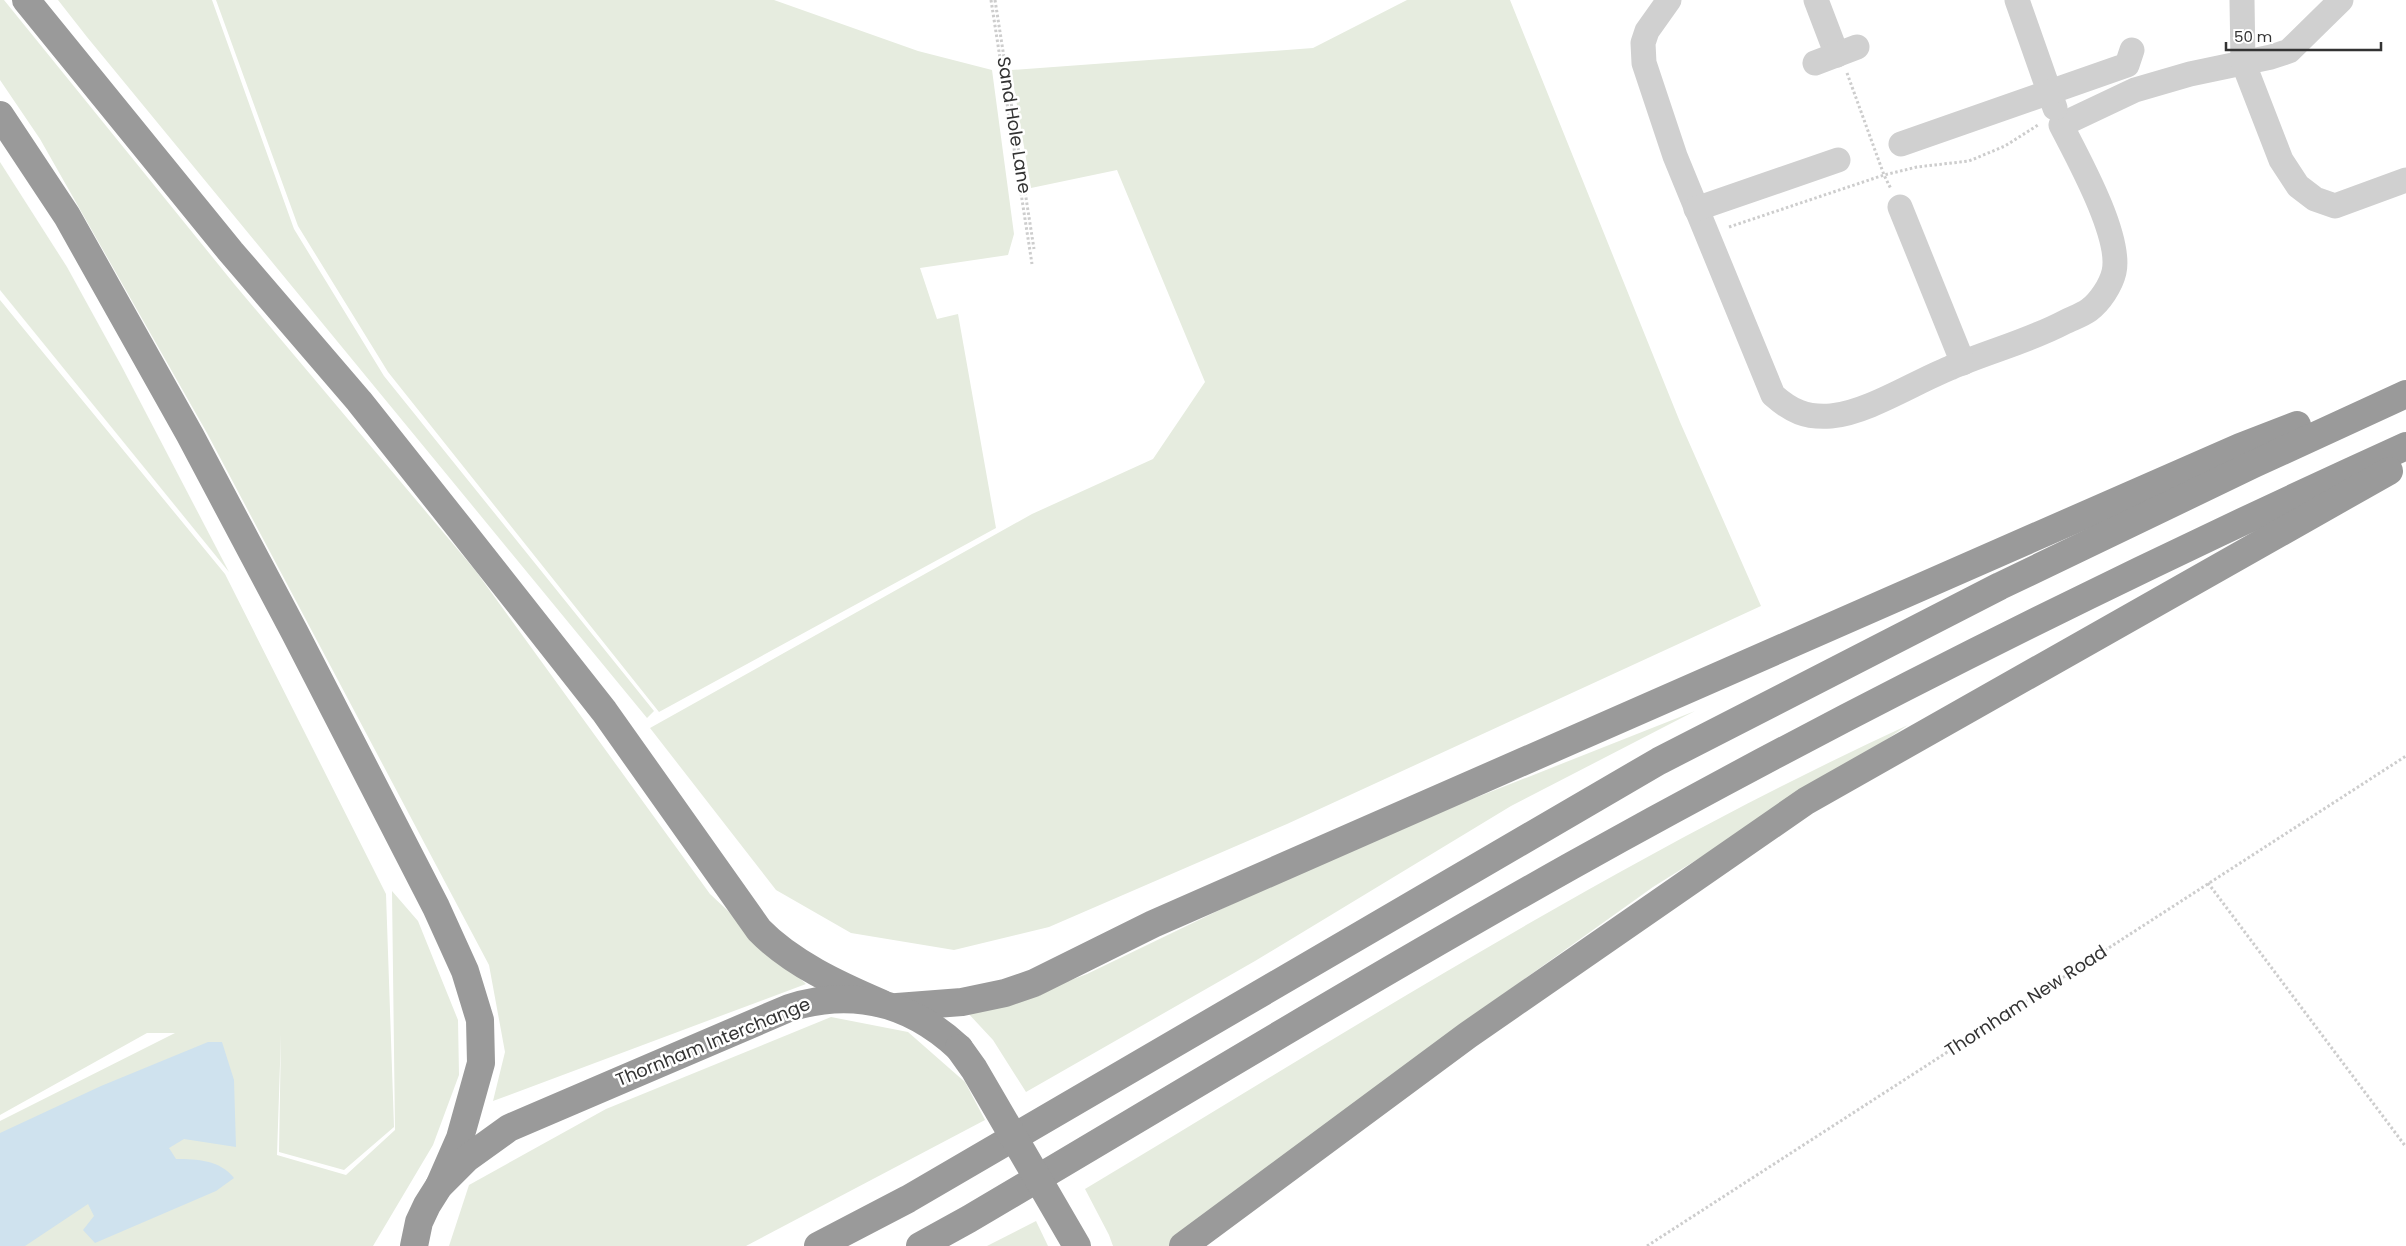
<svg xmlns="http://www.w3.org/2000/svg" width="2406" height="1246" viewBox="0 0 2406 1246" font-family="Poppins,sans-serif">
<rect width="100%" height="100%" fill="#fff"/>
<g fill="#e6ecdf">
<polygon points="0,0 4,0 235,285 475,570 710,894 806,984 493,1101 505,1052 489,965 207,433 40,139 0,80"/>
<polygon points="58,0 212,0 294,229 384,376 654,711 647,718 87,37"/>
<polygon points="216,0 774,0 918,51 992,70 1014,234 1008,255 920,268 937,319 958,314 996,528 659,712 388,372 298,226"/>
<polygon points="1407,0 1510,0 1680,422 1761,606 1287,824 1049,927 954,950 851,933 776,890 650,728 1032,514 1153,459 1205,382 1117,170 1031,188 1011,70 1313,48"/>
<polygon points="0,162 67,267 122,367 229,572 0,290"/>
<polygon points="0,300 225,574 386,894 394,1127 344,1170 279,1152 281,1034 277,1155 346,1175 395,1130 392,891 418,921 458,1020 459,1075 433,1145 373,1246 0,1246 0,1121 175,1033 147,1033 0,1115"/>
<polygon points="1695,711 1511,806 1255,961 1026,1092 993,1040 966,1011 1015,1001 1087,974 1261,890 1422,819"/>
<path d="M1908 725 1847 766 1653 887 1429 1047 1173 1246H1113L1109 1235 1085 1189C1355 1027 1622 857 1908 725Z"/>
<polygon points="831,1017 908,1032 965,1082 985,1120 746,1246 449,1246 469,1185 606,1109"/>
<polygon points="1036,1221 1048,1246 987,1246"/>
</g>
<path fill="#cfe2ee" d="M208 1042H222L234 1080 236 1147 184 1139 169 1148 176 1159C197 1159 220 1160 234 1178L216 1191 95 1243 83 1230 94 1216 88 1204 25 1246H0V1133L101 1086Z"/>
<g fill="none" stroke-linecap="round" stroke-linejoin="round">
<g stroke="#cdcdcd" stroke-width="3" stroke-dasharray="2.5 2.5" stroke-linecap="butt">
<polyline points="991,0 1032,264"/>
<polyline points="995,0 1034,249"/>
<polyline points="1847,73 1884,175 1891,189"/>
<polyline points="1729,227 1884,175 1917,167 1969,161 2005,146 2038,125"/>
<polyline points="2208,883 2406,1147"/>
<polyline points="1647,1246 2406,756"/>
</g>
<g stroke="#d0d0d0" stroke-width="25">
<path d="M1669 0 1647 31 1643 43 1644 63 1675 156 1773 395C1791 411 1806 418 1831 416 1867 413 1915 382 1950 368 1989 351 2027 342 2065 322 2073 318 2082 315 2089 310 2100 302 2111 285 2114 272 2122 237 2078 158 2061 125L2135 90 2190 74 2271 57 2289 51 2341 0"/>
<polyline points="1816,0 1837,55"/>
<polyline points="2017,0 2055,108"/>
<polyline points="2242,0 2243,62 2281,160 2298,186 2315,199 2335,206 2406,180"/>
<polyline points="1815,63 1857,47"/>
<polyline points="1901,144 2127,65 2132,50"/>
<polyline points="1900,207 1963,363"/>
<polyline points="1696,209 1838,160"/>
</g>
<g stroke="#9a9a9a" stroke-width="28">
<path d="M26 0 231 252 359 401 459 527 604 711 759 930C791 963 839 985 881 1003"/>
<polyline points="0,115 67,216 190,435 295,633 436,907 465,971 480,1020 481,1063 460,1138 439,1186"/>
<polyline points="897,1007 962,1002 1005,993 1034,983 1153,924 2240,447 2297,425"/>
<path d="M414 1246 419 1222 427 1205 439 1186 466 1159 509 1128 789 1008C853 988 911 1003 959 1048"/>
<polyline points="818,1246 908,1199 1659,761 2000,586 2254,464 2406,394"/>
<path d="M920 1246 969 1219C1169 1101 1368 980 1571 866 1843 714 2122 575 2406 446"/>
<polyline points="1183,1246 1468,1035 1806,801 2389,471"/>
</g>
<polyline stroke="#9a9a9a" stroke-width="28" points="959,1048 974,1069 1077,1246"/>
</g>
<g text-anchor="middle" stroke-width="5" stroke-linejoin="round" paint-order="stroke">
<g font-size="18" fill="#333" stroke="#fff">
<text transform="translate(1014 125) rotate(81)" y="6">Sand Hole Lane</text>
<text transform="translate(2026 1001) rotate(-33)" y="6">Thornham New Road</text>
<text transform="translate(713 1042) rotate(-22)" y="6">Thornham Interchange</text>
</g>
</g>
<path d="M2226 42v8h155v-8" fill="none" stroke="#333333" stroke-width="2.5"/>
<text x="2234" y="42" font-size="15" fill="#333333" stroke="#ffffff" stroke-width="4" paint-order="stroke">50 m</text>
</svg>
